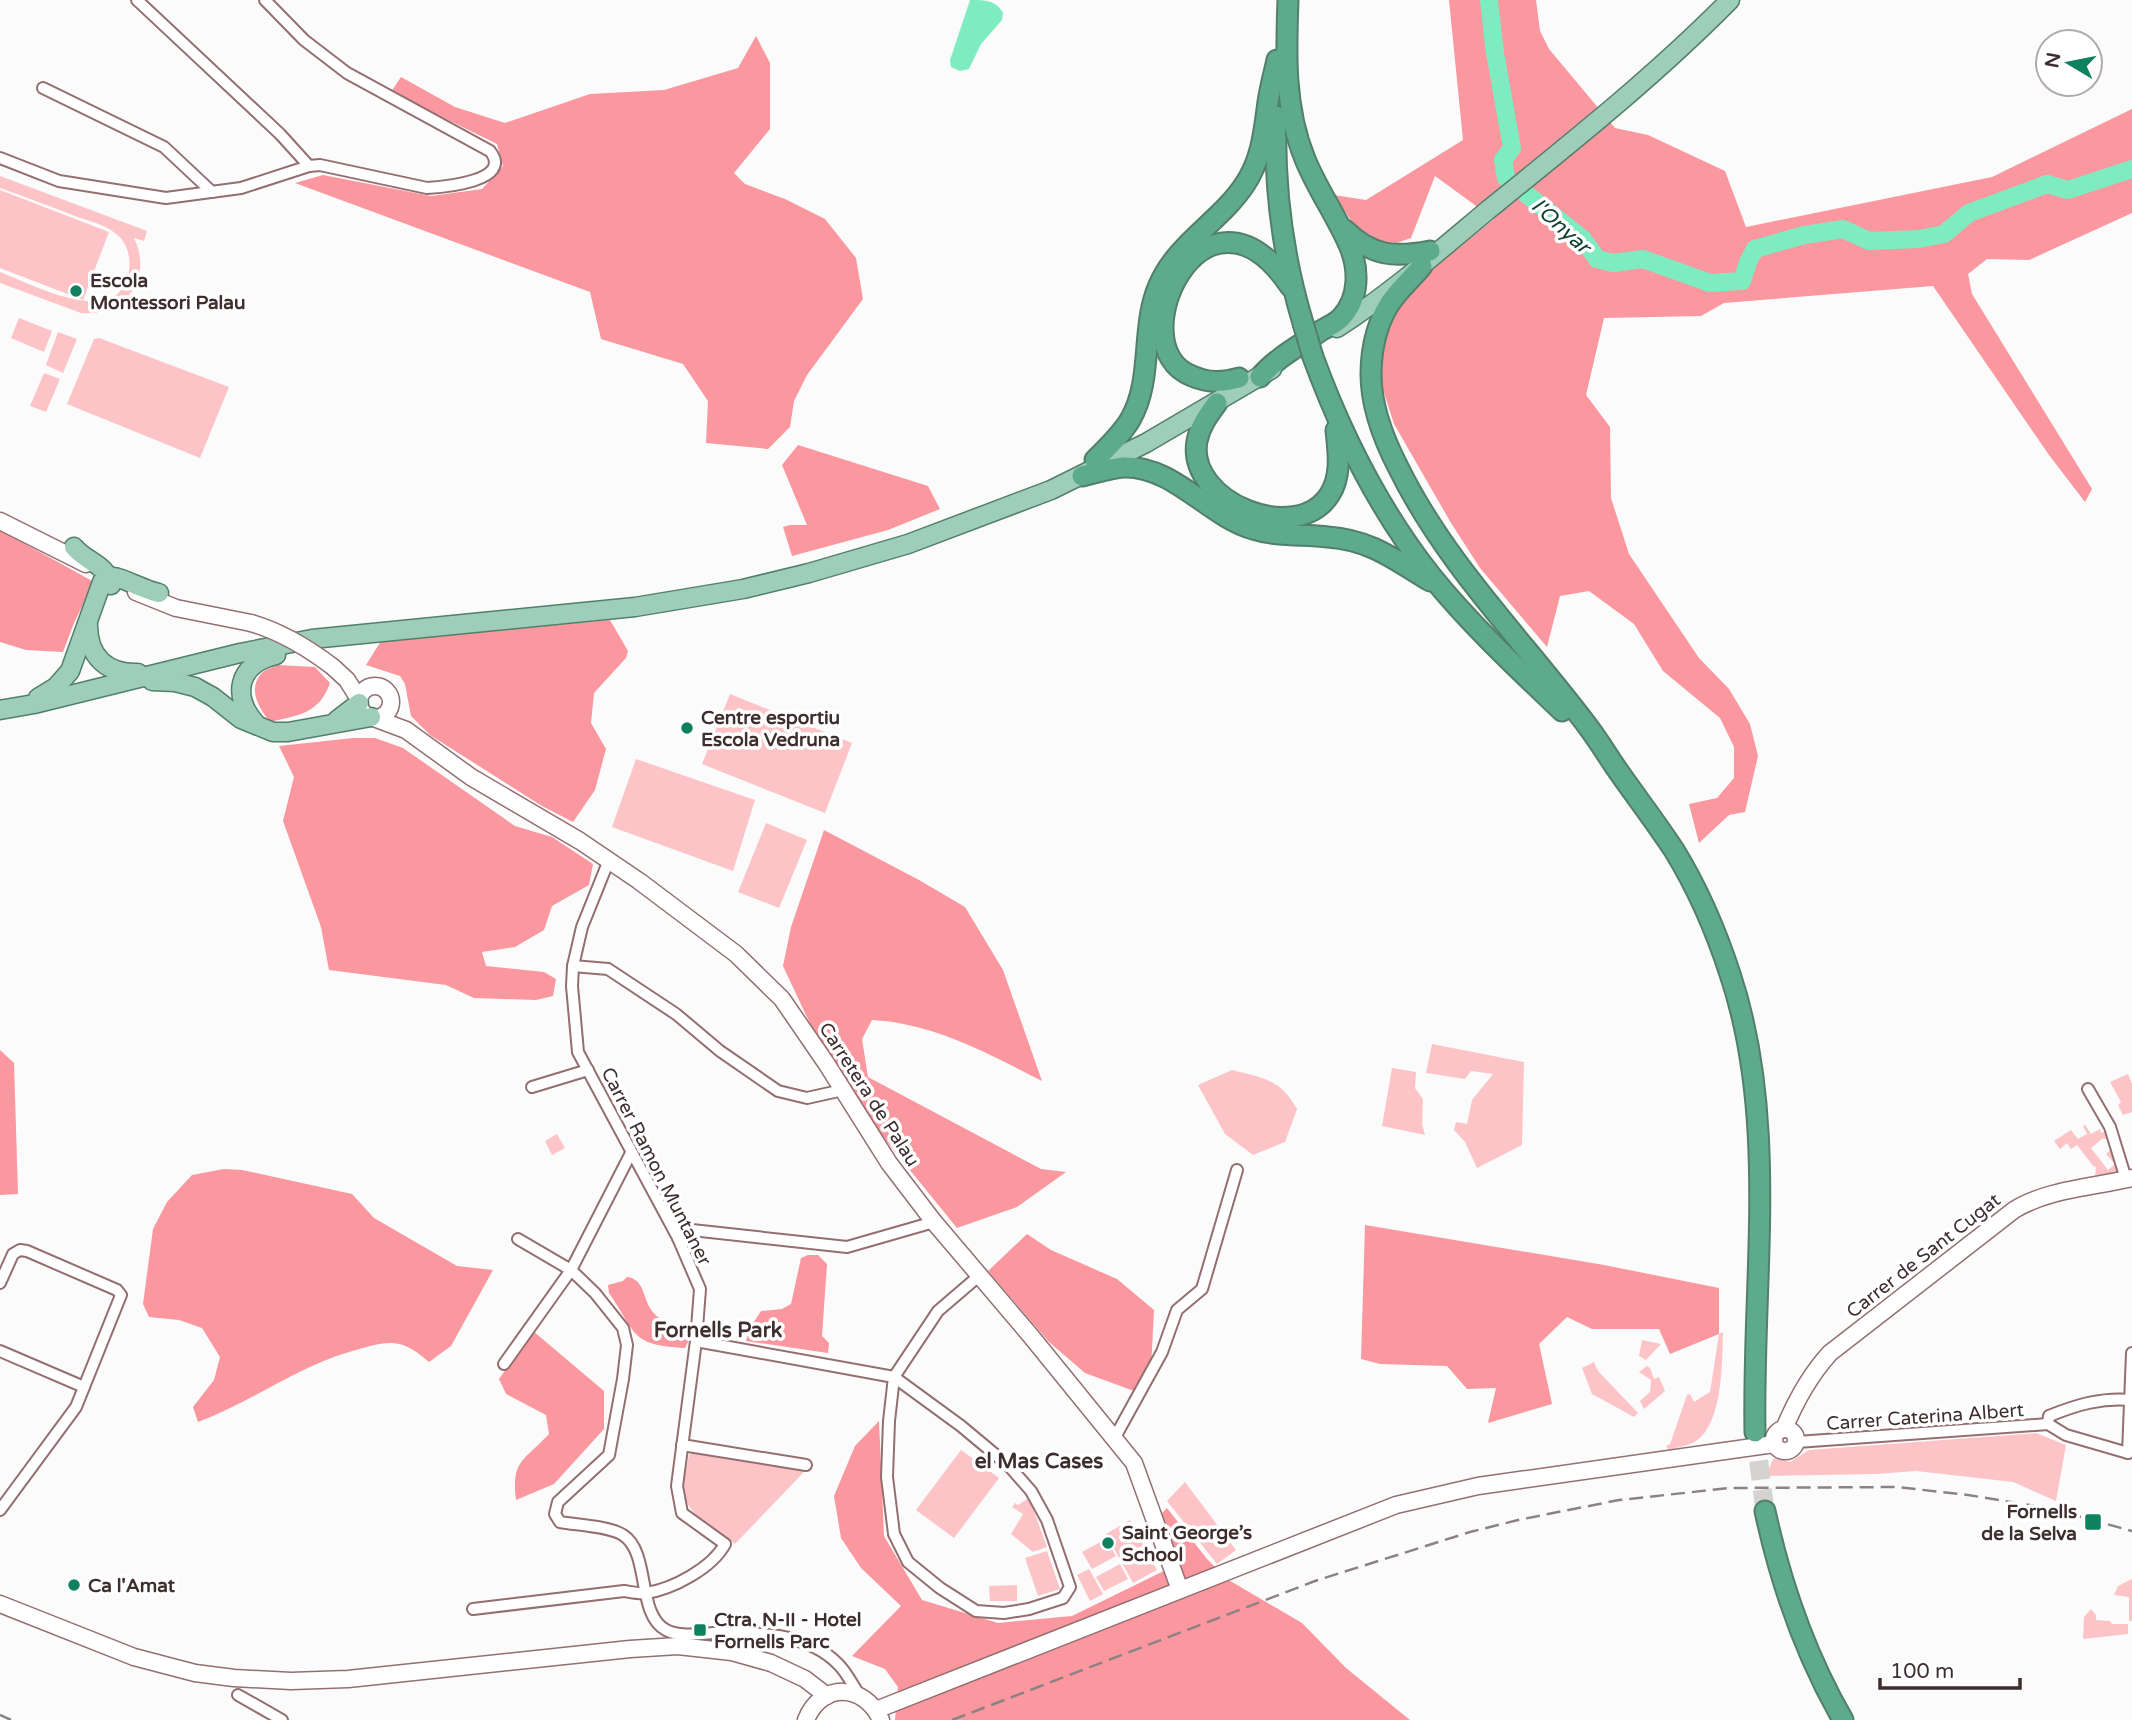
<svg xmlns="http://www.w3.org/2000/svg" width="2132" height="1720" viewBox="0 0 2132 1720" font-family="'Varela Round',sans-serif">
<rect width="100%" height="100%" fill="#fbfbfb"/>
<g fill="#fdc4c7">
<path d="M0 176 147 231 144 241 134 238C154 279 124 317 81 313L0 283V272C32 284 119 332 129 271 131 256 127 242 115 233 104 224 88 221 75 216 50 206 25 197 0 188Z"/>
<polygon points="0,190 109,232 83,300 0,268"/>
<polygon points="19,318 52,331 44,352 11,338"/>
<polygon points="58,332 77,339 63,373 46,365"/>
<polygon points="99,338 229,387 200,458 67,404 94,339"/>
<polygon points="44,373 60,379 46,412 30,406"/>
<polygon points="730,694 852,743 825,813 702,764"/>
<polygon points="636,759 755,800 733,871 612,827"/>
<polygon points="766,823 807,840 779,908 738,892"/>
<polygon points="1432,1044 1524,1062 1522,1145 1477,1168 1465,1142 1454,1130 1456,1122 1467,1124 1472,1100 1493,1074 1471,1071 1465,1079 1426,1073"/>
<polygon points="1392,1068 1416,1072 1415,1088 1423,1099 1422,1124 1425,1135 1382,1126"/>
<path d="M1232 1070C1263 1078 1280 1079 1297 1109L1285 1142 1253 1155 1225 1134 1198 1085Z"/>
<polygon points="2128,1074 2132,1084 2132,1112 2123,1115 2118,1105 2121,1102 2110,1082"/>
<polygon points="2085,1125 2091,1134 2100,1129 2101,1133 2107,1130 2110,1138 2102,1139 2091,1148 2108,1170 2115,1164 2106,1154 2113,1147 2122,1173 2095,1178 2096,1166 2094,1167 2077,1145 2071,1149 2067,1143 2060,1149 2054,1141 2071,1130 2078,1139 2087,1134 2083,1126"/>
<polygon points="557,1134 565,1148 552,1155 545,1141"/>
<path d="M1723 1332C1722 1362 1723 1423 1696 1441 1689 1446 1677 1447 1669 1450L1666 1446 1670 1444 1687 1395 1690 1394 1694 1402 1710 1392 1719 1334Z"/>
<polygon points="1642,1340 1661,1344 1646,1360 1639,1356"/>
<polygon points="1594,1362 1598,1371 1638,1413 1634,1417 1592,1394 1582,1368"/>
<polygon points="1647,1366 1650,1368 1654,1379 1659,1377 1665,1391 1644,1409 1640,1401 1650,1392 1651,1380 1639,1372"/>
<polygon points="2036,1433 2066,1445 2056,1501 2013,1482 1916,1471 1876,1474 1766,1476 1773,1459 1778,1458 1790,1462 1809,1450"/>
<polygon points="961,1450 999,1478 954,1538 916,1510"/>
<path d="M692 1453 711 1454 803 1470V1473L735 1544C719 1532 687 1515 684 1494 683 1482 687 1467 689 1455Z"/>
<polygon points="1185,1482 1236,1550 1217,1564 1167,1501"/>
<polygon points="1027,1499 1031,1503 1047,1547 1033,1552 1011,1534 1023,1514 1012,1507 1015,1503 1018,1505"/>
<polygon points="1130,1520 1157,1570 1133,1583 1106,1534"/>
<polygon points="1106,1539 1116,1556 1092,1569 1082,1552"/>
<polygon points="1047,1551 1060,1589 1038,1596 1025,1558"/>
<polygon points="1120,1564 1128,1579 1104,1591 1096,1577"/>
<polygon points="1089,1569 1103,1594 1090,1601 1077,1575"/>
<polygon points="2132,1579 2132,1621 2129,1621 2129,1597 2114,1595 2118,1586"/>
<polygon points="1017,1585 1017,1601 990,1601 989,1586"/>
<polygon points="2091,1609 2096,1615 2096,1620 2110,1621 2112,1624 2128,1624 2128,1634 2083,1639 2084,1617"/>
</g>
<g fill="#fb979e">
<polygon points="1449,0 1536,0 1540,31 1549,49 1615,128 1648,135 1725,171 1746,227 1992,177 2132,109 2132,213 2029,260 1987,259 1968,274 1972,294 2092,489 2085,502 2049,455 1933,286 1724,303 1701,316 1604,318 1586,395 1610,427 1611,498 1629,554 1699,658 1729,689 1750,724 1758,756 1745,812 1729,815 1699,843 1689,804 1717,798 1734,778 1734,747 1720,718 1663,671 1634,624 1589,591 1560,596 1547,647 1480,568 1451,523 1394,424 1377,371 1383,341 1399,304 1427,272 1494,219 1435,176 1411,238 1388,246 1354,225 1334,195 1366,200 1463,140"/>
<polygon points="756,36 770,63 770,129 734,173 745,184 785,199 825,219 856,258 863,299 807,375 794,401 790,427 768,449 706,443 708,401 683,364 601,339 590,292 295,183 323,175 431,196 482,189 503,166 497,144 391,92 401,77 455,107 505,123 590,94 664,90 738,68"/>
<polygon points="798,445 928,486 940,509 888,530 792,556 783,527 790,525 807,525 782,465"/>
<polygon points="0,530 94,582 74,623 63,652 26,650 0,642"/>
<polygon points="610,620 628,651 626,658 594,693 591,723 606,749 595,790 573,822 542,806 430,735 411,716 405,684 400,676 366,665 381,641"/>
<path d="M277 665 315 667 330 683C319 714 299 715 270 722 260 709 247 690 261 674 264 670 273 667 277 665Z"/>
<polygon points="353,738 375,738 403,748 515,826 552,837 593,864 589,885 552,906 544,930 515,947 482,952 486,966 544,972 556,979 553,996 536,1000 474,998 446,985 329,970 321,927 283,821 294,777 279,746"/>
<path d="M824 830 919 880 965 907 1003 970 1042 1081C989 1054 933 1023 872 1020L862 1039 868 1077 1041 1169 1066 1172 1017 1207 957 1228 836 1079 783 966 791 927Z"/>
<polygon points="0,1050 14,1063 18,1194 0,1195"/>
<path d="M224 1169 242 1170 352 1194 374 1218 457 1266 493 1270 451 1346 429 1362C418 1353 407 1343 391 1343 378 1343 362 1348 349 1352 295 1368 250 1403 198 1422L193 1407 214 1380 220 1357 202 1328 179 1320 149 1317 143 1304 153 1229 167 1202 192 1175Z"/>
<polygon points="1365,1225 1604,1265 1719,1288 1719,1334 1670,1354 1659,1329 1592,1329 1567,1317 1539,1344 1552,1404 1488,1423 1496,1388 1467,1389 1447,1366 1380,1364 1361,1359"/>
<polygon points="1027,1234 1051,1250 1117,1279 1154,1310 1151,1369 1134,1391 1085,1373 1049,1342 988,1271"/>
<polygon points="808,1255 818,1255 827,1264 822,1336 829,1343 828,1353 746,1341 750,1328 761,1311 782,1309 791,1304 801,1258"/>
<path d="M627 1277C645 1279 643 1300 652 1311 661 1323 678 1329 691 1336L685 1348C630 1345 637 1334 609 1293L608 1285 623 1281Z"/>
<path d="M533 1331 604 1391V1429L554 1484 516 1500C511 1460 524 1461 549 1434L546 1415 506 1394 499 1379Z"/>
<polygon points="879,1421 884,1536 922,1600 998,1623 1072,1616 1178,1564 1158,1517 1167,1508 1207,1559 1227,1579 1302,1623 1346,1668 1410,1720 895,1720 898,1687 885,1669 852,1656 901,1606 861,1568 841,1538 834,1496 855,1446"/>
</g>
<path fill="#7eecc0" d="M970 0C985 0 996 0 1003 13L1002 20 981 44 969 69 960 71 951 67 950 60Z"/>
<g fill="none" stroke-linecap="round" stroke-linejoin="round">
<polyline stroke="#7eecc0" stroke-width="18" points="1489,0 1495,53 1512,148 1503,160 1506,178 1583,239 1597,259 1613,263 1643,259 1710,283 1742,281 1748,262 1755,249 1804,235 1843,229 1869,241 1919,239 1944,234 1969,213 2047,184 2068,190 2132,169"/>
<polyline stroke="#d5d2d2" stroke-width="19" stroke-dasharray="19 10" stroke-linecap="butt" points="1755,1432 1765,1511"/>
<g stroke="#936f71" stroke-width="14">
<g id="street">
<polyline points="137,0 280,134 309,166"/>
<polyline points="43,88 164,147 212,192"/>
<path d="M0 158 59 181 166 198 241 188 309 166 320 165 427 188C444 187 514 181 490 151L347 73 304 40 265 0"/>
<polyline points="573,966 608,969 676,1014 720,1051 778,1091 807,1098 843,1090"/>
<polyline points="532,1087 588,1070"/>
<polyline points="2088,1089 2110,1127 2126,1179"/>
<polyline points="678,1238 692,1230 847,1247 934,1222"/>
<path d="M518 1239 571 1270 595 1293 623 1328 627 1345 623 1379 609 1455 558 1502 555 1514 560 1522C576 1525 609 1526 623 1535 651 1553 636 1614 666 1630 679 1637 699 1634 713 1633 755 1632 808 1632 839 1665 847 1673 853 1686 860 1696"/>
<polyline points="0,1283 13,1254 20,1250 27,1251 117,1290 121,1295 76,1407 0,1510"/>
<polyline points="696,1341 894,1377 961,1426 1009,1466 1031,1491 1047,1520 1070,1587 1063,1598 1029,1609 1004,1613 976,1611 940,1588 908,1562 894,1534 887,1477 889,1421 894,1377 938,1311 980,1275"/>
<polyline points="0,1351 84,1387"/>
<polyline points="504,1364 571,1270 631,1153"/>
<path d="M2048 1424 2049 1416C2076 1405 2102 1397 2132 1400"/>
<polyline points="1114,1439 1162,1352 1177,1310 1202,1289 1237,1170"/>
<polyline points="1797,1442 2048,1424 2066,1435 2128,1453 2132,1450"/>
<polyline points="682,1445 806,1465"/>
<polyline points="2128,1453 2132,1353"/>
<path d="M473 1609 624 1591C631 1592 639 1594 646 1593 673 1589 712 1568 725 1544L682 1513 677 1486 696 1341 700 1289 678 1238 578 1052 572 986 573 966 582 927 609 860"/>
<polyline points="238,1695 282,1720"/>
</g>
</g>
<g stroke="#936f71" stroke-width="19">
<g id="secondary">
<polyline points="0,521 86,564"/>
<polyline points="136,592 176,608 251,623"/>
<polyline points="333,667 347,680 359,699"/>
<circle cx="375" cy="702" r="16"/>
<polyline points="374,718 406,730 471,777 580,841 639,881 736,954 782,999 826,1063 889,1163 934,1222 1030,1335 1134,1463 1180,1590"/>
<circle cx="1785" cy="1440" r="11"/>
<path d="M1784 1429C1796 1400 1809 1376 1830 1353L2014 1210C2048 1189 2094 1187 2132 1178"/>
<polyline points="0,1604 134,1657 195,1673 234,1678 291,1681 348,1679 630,1649 678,1646 732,1652 771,1663 805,1679 827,1696"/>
<polyline points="876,1710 1396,1505 1478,1486 1774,1444"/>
<path d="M806 1720C821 1682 864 1683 881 1720"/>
</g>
</g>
<g stroke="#527f6b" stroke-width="21">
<g id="primary">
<path d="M1337 328C1391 293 1439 251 1488 210 1571 143 1655 76 1730 0"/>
<path d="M74 547C86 562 107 564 111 585"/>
<path d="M88 625C88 657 107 674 138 673"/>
<polyline points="152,681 175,682 195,687 213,697 241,719 273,732 288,732 371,717"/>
<path d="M38 698 56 687 70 671 102 582C106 579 108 577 113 577 118 576 147 591 159 593"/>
<polyline points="0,710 34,704 240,653 312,639 635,607 743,589 809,573 908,544 1051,490 1146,443 1272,369"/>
<polyline points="337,720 359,703"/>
<path d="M257 725C231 697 237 664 276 655"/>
</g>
</g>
<g stroke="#527f6b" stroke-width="23">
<g id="highway">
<path d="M1276 116C1274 185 1283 257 1303 323"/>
<path d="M1345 230C1372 256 1394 258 1430 251"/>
<path d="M1422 266C1414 276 1404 285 1396 295 1378 316 1371 347 1371 374 1371 407 1383 438 1398 467 1446 565 1524 641 1589 728 1598 740 1606 753 1614 765 1634 794 1655 821 1674 850 1698 889 1716 931 1730 974 1779 1120 1752 1281 1755 1432"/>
<path d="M1313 357C1342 436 1379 510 1432 577 1471 625 1517 668 1562 711"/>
<path d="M1260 377C1277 357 1301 345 1322 330 1328 327 1336 323 1341 318 1360 298 1359 268 1349 245 1336 215 1317 189 1305 159 1284 108 1286 53 1288 0"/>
<path d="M1239 378C1222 383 1208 383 1192 376 1116 347 1204 159 1290 286"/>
<path d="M1217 403C1208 415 1200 426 1197 441 1186 502 1297 547 1330 494 1342 475 1338 451 1336 430"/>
<path d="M1095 460C1107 448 1121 435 1130 420 1154 379 1140 328 1159 285 1177 243 1221 221 1245 184 1262 159 1264 131 1268 102 1270 88 1274 74 1277 60"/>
<path d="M1082 476C1095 473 1110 468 1124 467 1174 466 1208 516 1253 529 1278 537 1303 534 1328 537 1371 540 1395 560 1430 581"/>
<path d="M1765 1511C1781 1585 1805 1654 1843 1720"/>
</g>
</g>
<use href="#street" stroke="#fff" stroke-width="10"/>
<use href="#secondary" stroke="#fff" stroke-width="16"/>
<use href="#primary" stroke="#9ecdba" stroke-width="18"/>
<use href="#highway" stroke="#5dab8c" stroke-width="19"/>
<g stroke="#8c8283" stroke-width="2.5" stroke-dasharray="14 7" stroke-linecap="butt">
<polyline points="0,1715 11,1720"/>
<polyline points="952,1720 1315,1581 1470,1532 1518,1520 1619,1500 1730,1488 1897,1487 1968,1495 2048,1508 2132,1531"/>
</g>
<g stroke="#936f71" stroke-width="19" stroke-linecap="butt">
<path id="secondary-bridge" d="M251 623C282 632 308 648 333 667"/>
</g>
<g stroke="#527f6b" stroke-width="23" stroke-linecap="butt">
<polyline id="highway-bridge" points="1303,323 1313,357"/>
</g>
<use href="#secondary-bridge" stroke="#fff" stroke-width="16"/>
<use href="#highway-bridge" stroke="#5dab8c" stroke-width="19"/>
</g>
<g fill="#0f815e" stroke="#fff" stroke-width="2.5">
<circle cx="76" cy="291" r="7"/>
<circle cx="687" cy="728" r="7"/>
<rect x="2084" y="1513" width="18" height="18" rx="3.5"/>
<circle cx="1108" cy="1543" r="7"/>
<circle cx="74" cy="1585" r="7"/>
<rect x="693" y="1623" width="14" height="14" rx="3.5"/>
</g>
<g text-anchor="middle" stroke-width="7" stroke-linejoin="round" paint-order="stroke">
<g font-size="19" font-weight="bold" fill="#3e2e2f" stroke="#fff" text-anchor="start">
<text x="90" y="287">Escola<tspan x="90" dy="22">Montessori Palau</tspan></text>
<text x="701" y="724">Centre esportiu<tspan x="701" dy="22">Escola Vedruna</tspan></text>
<text x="2077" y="1518" text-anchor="end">Fornells<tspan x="2077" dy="22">de la Selva</tspan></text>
<text x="1122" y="1539">Saint George’s<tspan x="1122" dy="22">School</tspan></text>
<text x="88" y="1592">Ca l'Amat</text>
<text x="714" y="1626">Ctra. N-II - Hotel<tspan x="714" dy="22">Fornells Parc</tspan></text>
</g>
<g font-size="19" fill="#3e2e2f" stroke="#fff">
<text transform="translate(870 1094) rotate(57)" y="7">Carretera de Palau</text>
<text transform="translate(657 1166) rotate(63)" y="7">Carrer Ramon Muntaner</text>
<text transform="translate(1923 1255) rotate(-38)" y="7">Carrer de Sant Cugat</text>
<text transform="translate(1925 1416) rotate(-4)" y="7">Carrer Caterina Albert</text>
</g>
<g font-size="21" font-style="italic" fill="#114130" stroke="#fff">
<text transform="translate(1561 226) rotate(42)" y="7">l'Onyar</text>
</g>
<g font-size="21" font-weight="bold" fill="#3e2e2f" stroke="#fff">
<text x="718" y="1337">Fornells Park</text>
<text x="1039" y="1468">el Mas Cases</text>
</g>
</g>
<g transform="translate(2069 63) rotate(280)"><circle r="33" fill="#ffffff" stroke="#b2abac" stroke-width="2"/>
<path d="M0-5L12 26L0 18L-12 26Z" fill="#0f815e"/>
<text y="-10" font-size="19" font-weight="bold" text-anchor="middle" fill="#3e2e2f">N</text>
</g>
<path d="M1880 1678v10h140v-10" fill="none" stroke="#3e2e2f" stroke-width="3.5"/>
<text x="1890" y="1678" font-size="21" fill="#3e2e2f" stroke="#ffffff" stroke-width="5" paint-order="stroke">100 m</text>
</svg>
